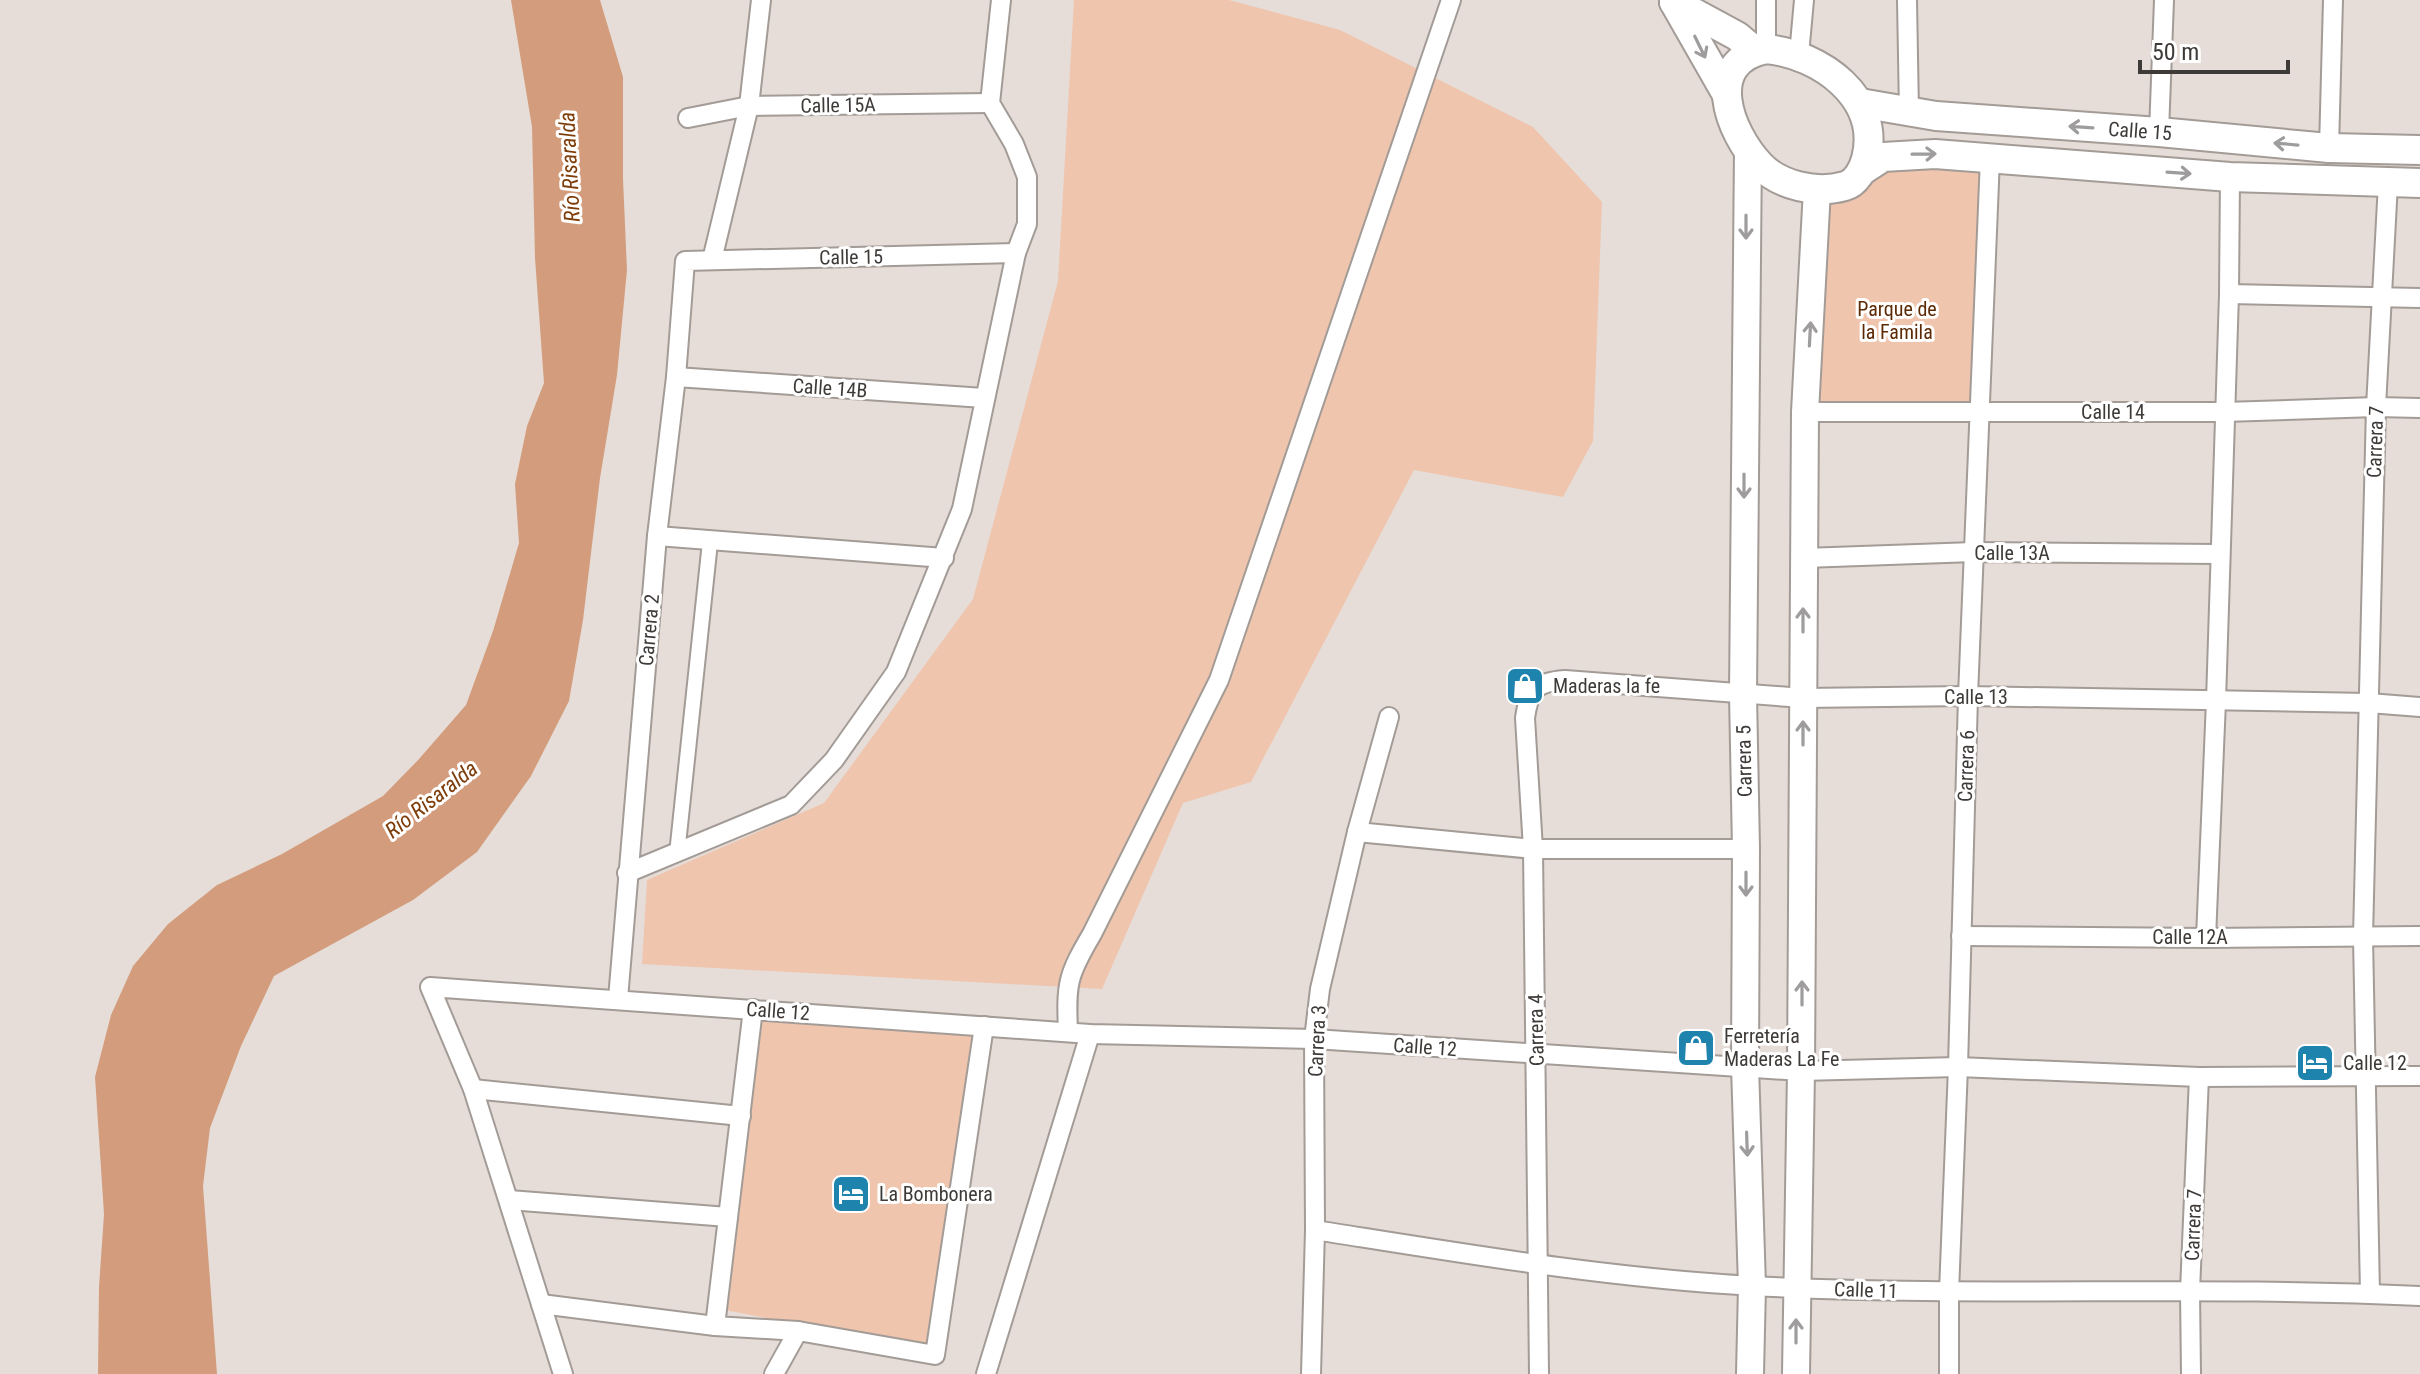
<svg xmlns="http://www.w3.org/2000/svg" width="2420" height="1374" viewBox="0 0 2420 1374" font-family="'Roboto Condensed',sans-serif">
<rect width="100%" height="100%" fill="#e6ddd8"/>
<g fill="#efc5ae">
<polygon points="1074,0 1229,0 1340,30 1533,127 1602,202 1593,441 1563,497 1414,470 1251,782 1183,803 1102,989 642,964 647,880 824,803 973,599 1058,281"/>
<polygon points="1990,158 1979,413 1806,412 1817,189 1863,170"/>
<polygon points="763,1017 980,1028 930,1350 725,1310"/>
</g>
<polygon fill="#d39d7d" points="511,0 600,0 623,77 623,179 627,270 617,375 600,478 583,620 569,701 531,776 477,852 413,900 274,976 241,1046 210,1128 203,1186 217,1374 98,1374 99,1287 104,1214 95,1077 111,1015 133,966 168,924 217,885 282,854 383,796 419,759 466,705 493,631 519,543 515,484 527,426 544,383 535,258 532,127"/>
<g fill="none" stroke-linecap="round" stroke-linejoin="round">
<g stroke="#a39b96" stroke-width="18">
<polyline id="pedestrian" points="677,854 710,542"/>
</g>
<g stroke="#a39b96" stroke-width="22">
<g id="minor">
<polyline points="1907,0 1909,112"/>
<polyline points="1766,49 1766,0"/>
<polyline points="1799,55 1804,0"/>
<polyline points="688,118 749,106 990,103"/>
<polyline points="2159,132 2164,0"/>
<polyline points="2329,148 2333,0"/>
<polyline points="712,260 749,106 761,0"/>
<polyline points="2229,294 2420,298"/>
<polyline points="676,377 984,398"/>
<polyline points="1805,412 2224,412 2376,407 2420,408"/>
<polyline points="657,536 944,558"/>
<polyline points="1804,558 1974,552 2220,554"/>
<polyline points="1357,832 1533,849 1746,849"/>
<polyline points="627,873 791,805 834,760 896,672 962,509 1016,253 1027,224 1027,177 1014,144 990,103 1001,0"/>
<polyline points="1961,936 2206,938 2420,936"/>
<polyline points="2206,938 2216,701 2229,294 2230,177"/>
<polyline points="618,999 657,536 676,377 685,261 1016,253"/>
<path d="M1068 1032C1066 984 1067 976 1092 934L1219 680 1451 0"/>
<polyline points="473,1089 741,1116"/>
<polyline points="509,1200 728,1217"/>
<path d="M1315 1230C1461 1253 1606 1278 1754 1286 1976 1298 2198 1285 2420 1296"/>
<polyline points="2370,1294 2363,937 2376,407 2388,183"/>
<polyline points="541,1304 715,1326 798,1331 935,1355 984,1026"/>
<polyline points="715,1326 753,1009"/>
<polyline points="563,1374 473,1089 430,987 1090,1034 1314,1039 1801,1071 1958,1067 2199,1077 2420,1076"/>
<polyline points="774,1374 798,1331"/>
<polyline points="986,1374 1090,1034"/>
<polyline points="1311,1374 1315,1230 1314,1039 1320,989 1357,832 1389,717"/>
<path d="M1539 1374 1533 849 1525 718C1529 689 1536 682 1565 680L1803 698 1968 696 2369 703 2420 707"/>
<polyline points="1949,1374 1949,1292 1958,1067 1968,696 1990,158"/>
<polyline points="2191,1374 2190,1291 2199,1077"/>
</g>
</g>
<g stroke="#a39b96" stroke-width="30">
<g id="secondary">
<polyline points="1748,149 1743,694 1746,849 1745,1066 1752,1286 1750,1374"/>
<polyline points="1796,1374 1801,1071 1805,412 1817,189"/>
</g>
</g>
<g stroke="#a39b96" stroke-width="32">
<g id="primary">
<polyline points="1674,2 1726,93"/>
<polyline points="1674,2 1737,36 1755,51"/>
<path d="M1766 49C1820 54 1882 98 1866 159 1863 170 1856 183 1845 186 1817 194 1780 186 1760 165 1729 132 1702 62 1766 49Z"/>
<polyline points="1860,103 1936,116 2159,132 2329,148 2420,150"/>
<polyline points="1863,170 1883,157 1935,154 2230,177 2420,183"/>
</g>
</g>
<use href="#pedestrian" stroke="#fff" stroke-width="14"/>
<use href="#minor" stroke="#fff" stroke-width="18"/>
<use href="#secondary" stroke="#fff" stroke-width="26"/>
<use href="#primary" stroke="#fff" stroke-width="28"/>
</g>
<defs><path id="oneway-shaft" d="M-6 0H5M1.5-3L5.5 0L1.5 3" fill="none" stroke-width="1.6" stroke-linecap="round" stroke-linejoin="round" transform="scale(2)"/></defs>
<g stroke="#9e9c9c">
<use href="#oneway-shaft" transform="translate(1700 47) rotate(64)"/>
<use href="#oneway-shaft" transform="translate(2081 127) rotate(-176)"/>
<use href="#oneway-shaft" transform="translate(2286 144) rotate(-175)"/>
<use href="#oneway-shaft" transform="translate(1924 154) rotate(-1)"/>
<use href="#oneway-shaft" transform="translate(2179 173) rotate(4)"/>
<use href="#oneway-shaft" transform="translate(1746 227) rotate(90)"/>
<use href="#oneway-shaft" transform="translate(1810 334) rotate(-87)"/>
<use href="#oneway-shaft" transform="translate(1744 486) rotate(90)"/>
<use href="#oneway-shaft" transform="translate(1803 620) rotate(-90)"/>
<use href="#oneway-shaft" transform="translate(1803 733) rotate(-90)"/>
<use href="#oneway-shaft" transform="translate(1746 884) rotate(90)"/>
<use href="#oneway-shaft" transform="translate(1802 993) rotate(-90)"/>
<use href="#oneway-shaft" transform="translate(1747 1144) rotate(88)"/>
<use href="#oneway-shaft" transform="translate(1796 1331) rotate(-90)"/>
</g>
<defs>
<g id="shop-square" transform="scale(2)"><rect x="-9" y="-9" width="18" height="18" rx="4" fill="#1e84ae" stroke="#fff"/><path d="M-5-2.5h2.3a2.7 3.5 0 0 1 5.4 0H5L5.5 6h-11ZM-1.5-2.5h3a1.5 2.3 0 0 0-3 0Z" fill="#fff"/></g>
<g id="hotel-square" transform="scale(2)"><rect x="-9" y="-9" width="18" height="18" rx="4" fill="#1e84ae" stroke="#fff"/><path d="M-6-4.5h1.5V1H6V5H4.5V3h-9V5H-6ZM-4 0a1.8 1.8 0 1 1 3.6 0ZM.5 0V-2.5h3Q6-2.5 6 0Z" fill="#fff"/></g>
</defs>
<g fill-rule="evenodd">
<use href="#shop-square" x="1525" y="686"/>
<use href="#shop-square" x="1696" y="1048"/>
<use href="#hotel-square" x="2315" y="1063"/>
<use href="#hotel-square" x="851" y="1194"/>
</g>
<g text-anchor="middle" stroke-width="6" stroke-linejoin="round" paint-order="stroke">
<g font-size="20" fill="#3e3a38" stroke="#fff">
<text transform="translate(838 105) rotate(-1)" y="7">Calle 15A</text>
<text transform="translate(2140 131) rotate(4)" y="7">Calle 15</text>
<text transform="translate(851 257) rotate(-1)" y="7">Calle 15</text>
<text transform="translate(830 388) rotate(4)" y="7">Calle 14B</text>
<text x="2113" y="419">Calle 14</text>
<text transform="translate(2375 442) rotate(-88)" y="7">Carrera 7</text>
<text x="2012" y="560">Calle 13A</text>
<text transform="translate(649 630) rotate(-85)" y="7">Carrera 2</text>
<text x="1976" y="704">Calle 13</text>
<text transform="translate(1744 761) rotate(-91)" y="7">Carrera 5</text>
<text transform="translate(1966 766) rotate(-88)" y="7">Carrera 6</text>
<text x="2190" y="944">Calle 12A</text>
<text transform="translate(778 1011) rotate(4)" y="7">Calle 12</text>
<text transform="translate(1536 1030) rotate(-91)" y="7">Carrera 4</text>
<text transform="translate(1317 1041) rotate(-87)" y="7">Carrera 3</text>
<text transform="translate(1425 1047) rotate(4)" y="7">Calle 12</text>
<text transform="translate(2193 1225) rotate(-88)" y="7">Carrera 7</text>
<text transform="translate(1866 1290) rotate(2)" y="7">Calle 11</text>
</g>
<g font-size="20" fill="#5c2a04" stroke="#fff">
<text x="1897" y="316">Parque de<tspan x="1897" dy="23">la Famila</tspan></text>
</g>
<g font-size="20" fill="#3e3a38" stroke="#fff" text-anchor="start">
<text x="1553" y="693">Maderas la fe</text>
<text x="1724" y="1043">Ferretería<tspan x="1724" dy="23">Maderas La Fe</tspan></text>
<text x="2343" y="1070">Calle 12</text>
<text x="879" y="1201">La Bombonera</text>
</g>
<g font-size="22" font-style="italic" fill="#7e3d09" stroke="#fff">
<text transform="translate(569 167) rotate(-93)" y="8">Río Risaralda</text>
<text transform="translate(431 799) rotate(-38)" y="8">Río Risaralda</text>
</g>
</g>
<path d="M2140 60v12h148v-12" fill="none" stroke="#3e3a38" stroke-width="4"/>
<text x="2152" y="60" font-size="24" fill="#3e3a38" stroke="#ffffff" stroke-width="6" paint-order="stroke">50 m</text>
</svg>
